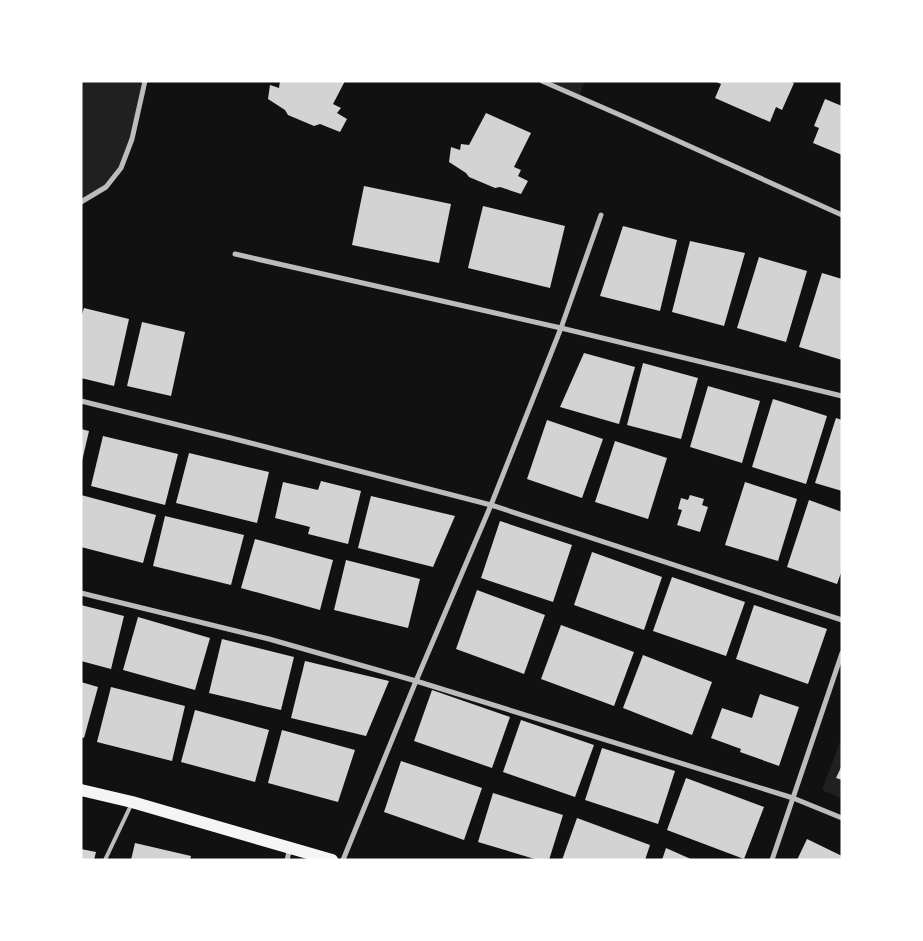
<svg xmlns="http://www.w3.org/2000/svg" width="923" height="941" viewBox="0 0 923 941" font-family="'Open Sans',sans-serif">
<rect width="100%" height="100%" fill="#111"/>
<g fill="#202020">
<polygon points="81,81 145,81 142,99 121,168 106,187 81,202"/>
<polygon points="542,81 585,81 579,97"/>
<polygon points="842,737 842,799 822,790"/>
</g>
<g fill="#d3d3d3">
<polygon points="280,81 288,82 289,81 345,81 333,104 341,108 337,113 347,119 340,132 320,124 314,126 288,115 285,110 268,99 270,85 279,88"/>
<polygon points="714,81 789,81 794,83 782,110 776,107 770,122 715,98 721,84"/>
<polygon points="825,99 842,106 842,155 813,143 819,128 814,126"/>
<polygon points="486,113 531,133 514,167 521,170 518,176 528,181 521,194 500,187 495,188 469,177 466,173 449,162 451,147 460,150 461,144 469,145"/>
<polygon points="364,186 451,204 439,263 352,245"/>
<polygon points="483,206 565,226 550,288 468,268"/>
<polygon points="623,226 677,240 660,311 600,296"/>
<polygon points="690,241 745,253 724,326 672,312"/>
<polygon points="759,257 807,271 786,342 737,328"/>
<polygon points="822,273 842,279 842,360 799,347"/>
<polygon points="84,308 129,319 114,386 81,378 81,318"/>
<polygon points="142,322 185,332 171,396 127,386"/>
<polygon points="584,353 635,367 619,424 560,407"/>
<polygon points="643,363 698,378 681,439 627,425"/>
<polygon points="708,386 760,401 742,463 690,447"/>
<polygon points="773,399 827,416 806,484 752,467"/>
<polygon points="836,418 842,420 842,491 815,483"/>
<polygon points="547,420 603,439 582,498 527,479"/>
<polygon points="81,429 89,431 82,461 81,461"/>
<polygon points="103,436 178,454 165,505 91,486"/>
<polygon points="615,441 667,458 648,519 595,502"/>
<polygon points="189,453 269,472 257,523 176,503"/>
<polygon points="321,481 361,491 348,544 308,534 310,527 275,518 283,482 318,490"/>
<polygon points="745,482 797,499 778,561 725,545"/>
<polygon points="81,495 156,515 143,563 81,547"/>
<polygon points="690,495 704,499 702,505 708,507 700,532 677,525 682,510 678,509 681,498 688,500"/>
<polygon points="371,496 455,516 433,567 358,548"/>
<polygon points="809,500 842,512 842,570 837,584 787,567"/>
<polygon points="165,516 244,535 231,585 153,566"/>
<polygon points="500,521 572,545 553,602 481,578"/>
<polygon points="255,539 333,560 320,610 241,588"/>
<polygon points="592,552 662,577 644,630 574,605"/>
<polygon points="346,560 420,579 408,628 334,610"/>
<polygon points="672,577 745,602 726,656 653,631"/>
<polygon points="477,590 545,615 524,674 456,649"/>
<polygon points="81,605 124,616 111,669 81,661"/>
<polygon points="754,605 827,629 808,684 736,659"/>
<polygon points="138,617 210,638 195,690 123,670"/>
<polygon points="561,625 634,652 614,706 541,679"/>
<polygon points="222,639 294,657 281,710 209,693"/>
<polygon points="643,655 712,682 692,735 623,708"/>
<polygon points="305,661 389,681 366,736 291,718"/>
<polygon points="81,682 98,687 84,738 81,737"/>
<polygon points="111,687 185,706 172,761 97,742"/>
<polygon points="432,690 510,717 492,768 414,741"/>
<polygon points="760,694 799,707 779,766 740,752 741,749 711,738 722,708 752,718"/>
<polygon points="195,710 269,730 255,782 181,762"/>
<polygon points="521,720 594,745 575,797 503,772"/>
<polygon points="282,730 355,750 338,802 268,783"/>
<polygon points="602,748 675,771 658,824 585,800"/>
<polygon points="401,761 482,788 464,840 384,812"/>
<polygon points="842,765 842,780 836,778"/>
<polygon points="686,778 764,807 744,859 667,830"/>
<polygon points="493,793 563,815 549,860 538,860 478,842"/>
<polygon points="577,818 650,845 645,860 562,860"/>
<polygon points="807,839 842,856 842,860 797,860"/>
<polygon points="135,843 191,856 190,860 131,860"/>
<polygon points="666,848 693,860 662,860"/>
<polygon points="81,849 96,852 94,860 81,860"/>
</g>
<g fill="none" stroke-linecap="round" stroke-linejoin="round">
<polyline stroke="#bcbcbc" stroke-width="4" points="105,860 132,803"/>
<g stroke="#bcbcbc" stroke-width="5">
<polyline points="542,81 636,122 842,215"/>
<polyline points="81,202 106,187 121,168 132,139 145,81"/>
<polyline points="235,254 561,328 842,396"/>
<polyline points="81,401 231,438 491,505 842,620"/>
<polyline points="81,593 269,639 416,681 793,798 842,818"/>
<polyline points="287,860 290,848"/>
<polyline points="343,860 416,681 491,505 561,328 601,215"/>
<polyline points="772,860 842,653"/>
</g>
<polyline stroke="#f5f5f5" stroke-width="12" points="81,790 132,802 332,860"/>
</g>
<rect width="923" height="941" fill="none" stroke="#ffffff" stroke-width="165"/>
</svg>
